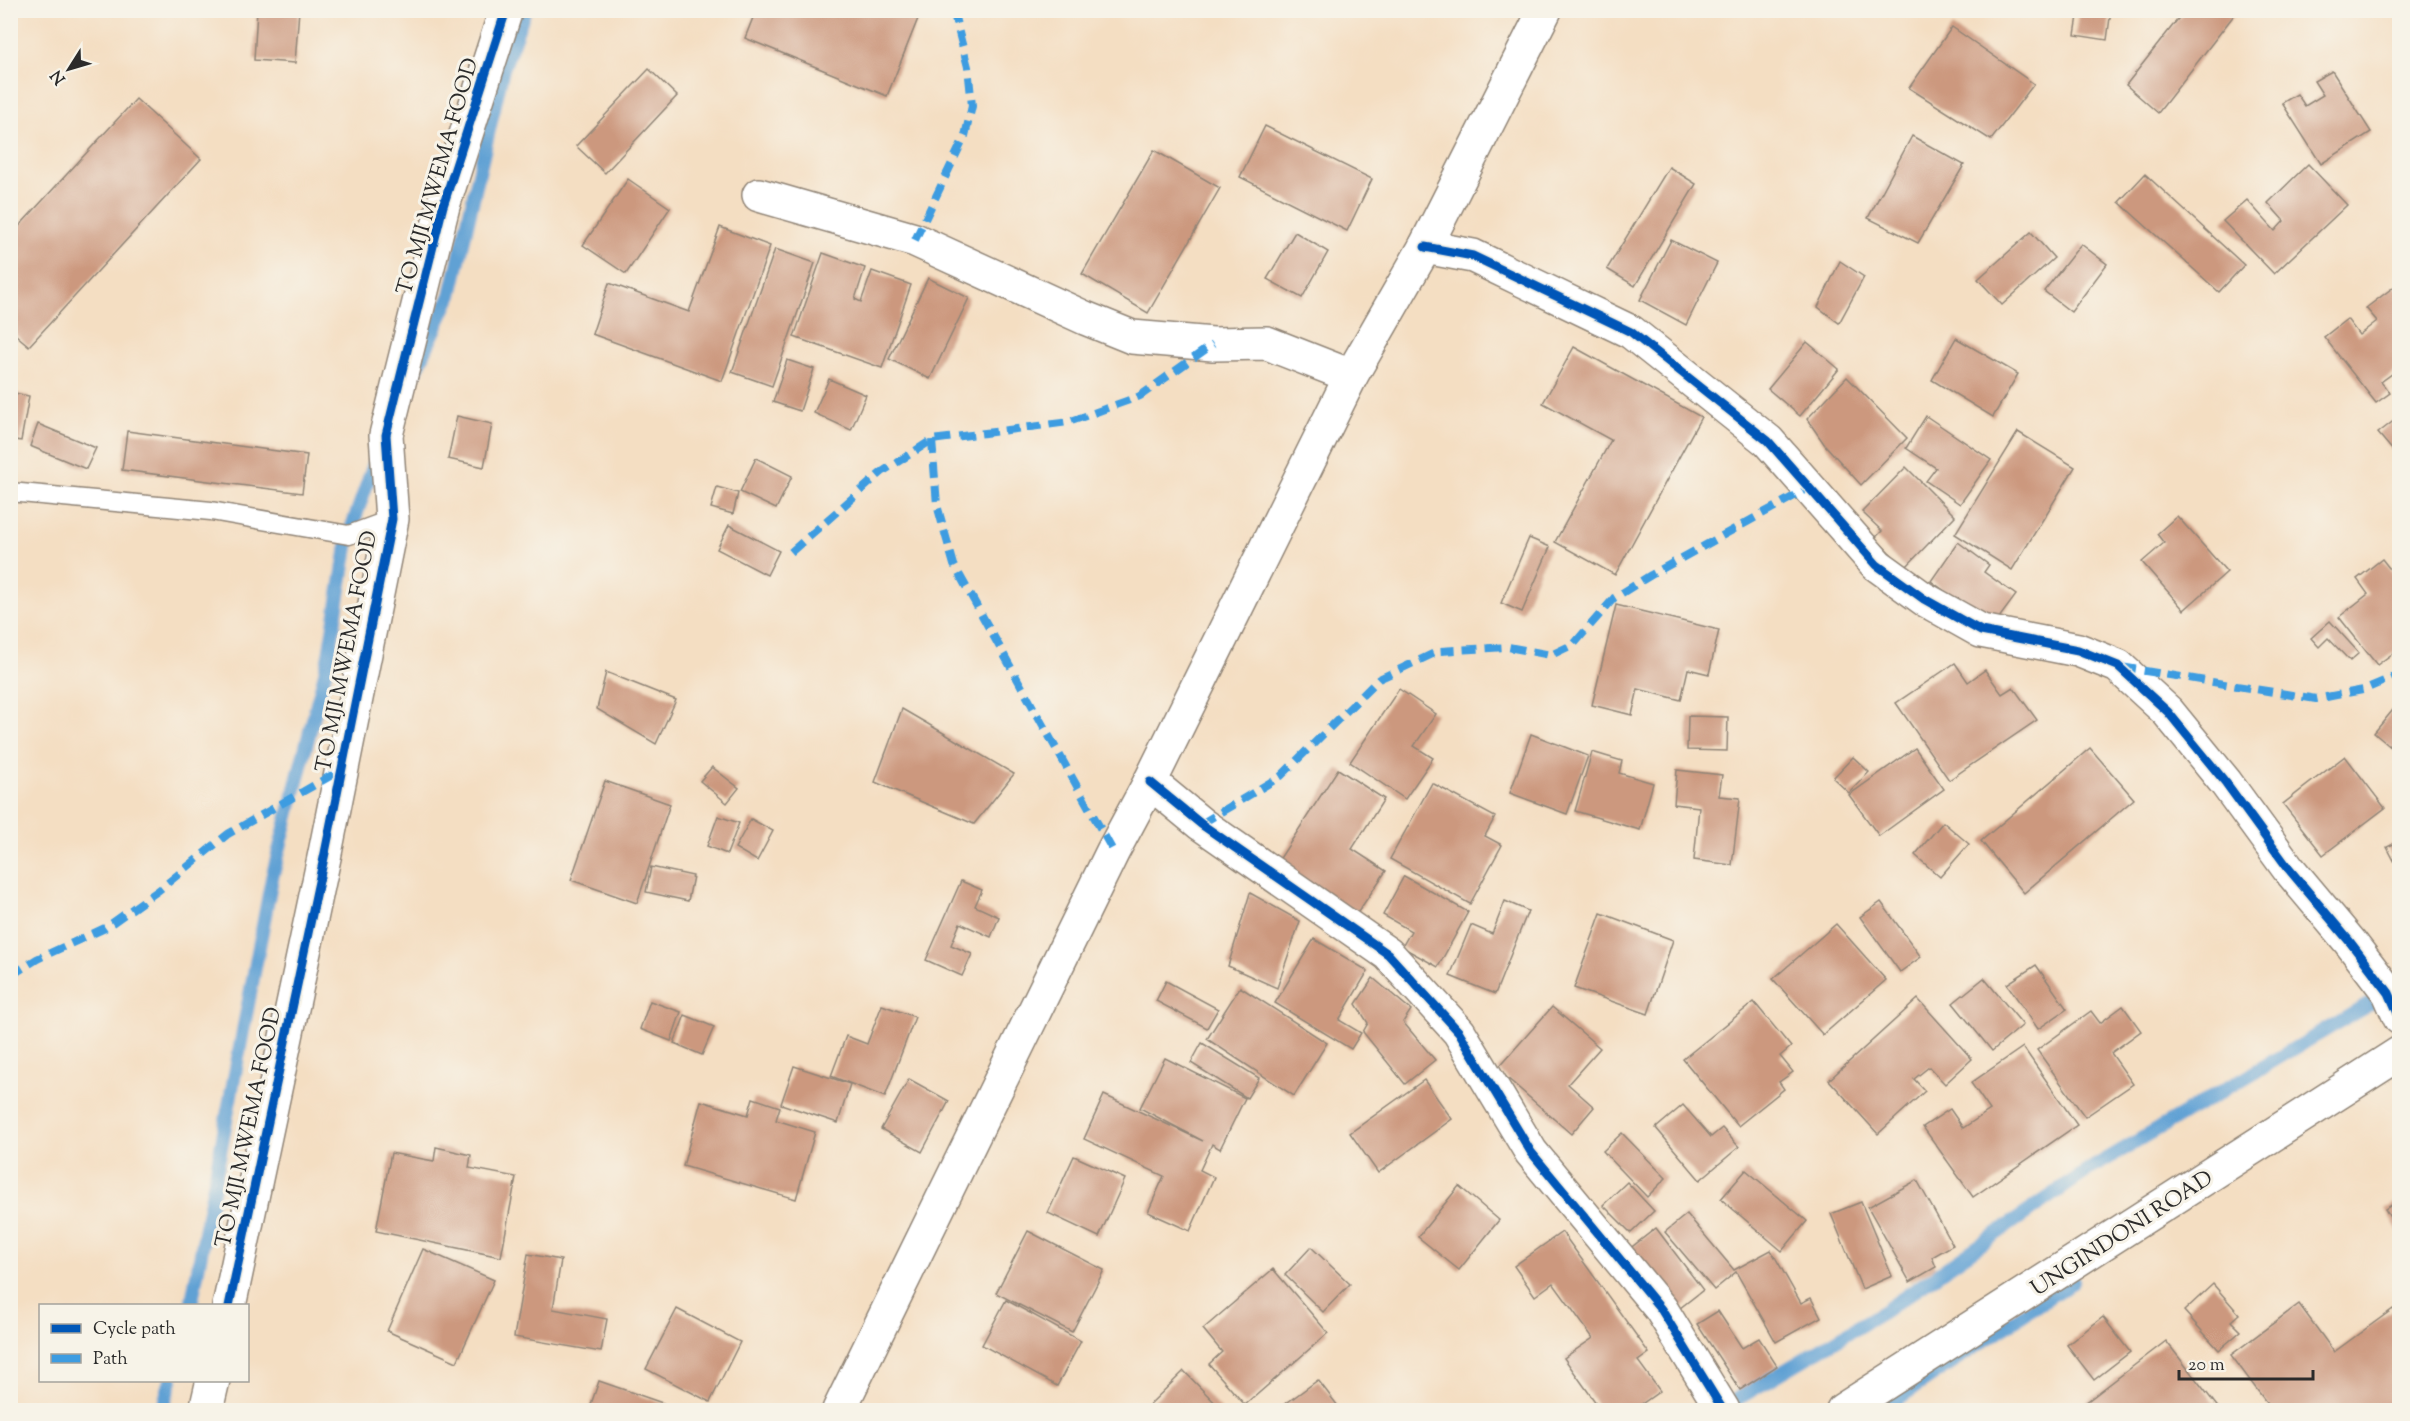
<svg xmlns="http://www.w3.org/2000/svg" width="2410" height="1421" viewBox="0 0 2410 1421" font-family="'Sorts Mill Goudy',serif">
<rect width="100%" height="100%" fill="#f7f3e8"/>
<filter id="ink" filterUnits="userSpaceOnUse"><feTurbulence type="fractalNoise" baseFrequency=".0167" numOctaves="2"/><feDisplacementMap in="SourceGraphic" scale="12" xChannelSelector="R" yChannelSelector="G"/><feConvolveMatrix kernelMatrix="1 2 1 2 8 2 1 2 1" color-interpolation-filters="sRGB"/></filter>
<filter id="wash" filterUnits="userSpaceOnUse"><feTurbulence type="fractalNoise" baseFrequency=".008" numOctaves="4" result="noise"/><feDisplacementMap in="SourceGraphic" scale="24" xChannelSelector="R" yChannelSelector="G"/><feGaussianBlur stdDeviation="1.35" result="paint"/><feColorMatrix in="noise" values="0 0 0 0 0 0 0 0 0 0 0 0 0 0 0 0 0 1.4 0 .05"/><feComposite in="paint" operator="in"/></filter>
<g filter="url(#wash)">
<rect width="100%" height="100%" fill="#f4dec2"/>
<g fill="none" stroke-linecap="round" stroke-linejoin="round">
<g stroke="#61a1d4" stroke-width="14">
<polyline points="415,373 451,295 503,69 525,10"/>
<polyline points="191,1306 272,878 328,661 349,535 379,450"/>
<polyline points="1722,1408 1883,1312 2090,1169 2390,992"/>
<polyline points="162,1410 171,1380"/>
<polyline points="1881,1410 2073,1281"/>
</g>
</g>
<g id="blocks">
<g fill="#cc987e">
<polygon points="257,10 299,10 295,63 254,60"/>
<polygon points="756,10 907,10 919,16 887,96 745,38"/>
<polygon points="2079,10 2111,10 2107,40 2075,35"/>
<polygon points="2185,10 2238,10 2158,113 2126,85"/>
<polygon points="1952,27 2034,84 1991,140 1909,88"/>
<polygon points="649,69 677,96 605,173 576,146"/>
<polygon points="2332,71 2371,132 2321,164 2282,103 2297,94 2305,106 2323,95 2314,81"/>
<polygon points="136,99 201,159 29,346 10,330 10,236"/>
<polygon points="1265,126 1372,179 1347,231 1240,177"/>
<polygon points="1912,136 1964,165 1918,243 1868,218"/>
<polygon points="1154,150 1220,188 1148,313 1082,274"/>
<polygon points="2308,164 2347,205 2274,274 2223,221 2247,200 2275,231 2284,221 2268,203"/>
<polygon points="1669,167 1696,184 1635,286 1607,269"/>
<polygon points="2145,174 2244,265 2219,292 2119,202"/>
<polygon points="628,179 670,208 626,274 583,245"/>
<polygon points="720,227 770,246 722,381 592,334 609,283 689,312"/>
<polygon points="1295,232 1328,252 1302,298 1267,279"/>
<polygon points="2031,232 2054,258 2002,305 1978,279"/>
<polygon points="1671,240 1717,263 1686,325 1640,300"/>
<polygon points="2081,244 2107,264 2071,312 2044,291"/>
<polygon points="775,249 815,263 772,386 732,372"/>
<polygon points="823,253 865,268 855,299 861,302 872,271 911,285 882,368 794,337"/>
<polygon points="1840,261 1864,277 1839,323 1818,307"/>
<polygon points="928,278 969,298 930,379 889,359"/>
<polygon points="2395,286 2400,291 2400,368 2381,382 2390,393 2376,403 2324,337 2347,319 2359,335 2377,321 2366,308"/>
<polygon points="1956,338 2018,374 1993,417 1932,380"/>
<polygon points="1807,342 1839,369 1800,416 1768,389"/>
<polygon points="1574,347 1701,417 1615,575 1555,542 1611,440 1543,403"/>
<polygon points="787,360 814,369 800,411 773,402"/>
<polygon points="1847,377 1907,438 1861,485 1825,445 1807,419"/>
<polygon points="829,379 866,395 851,430 814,413"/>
<polygon points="10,392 29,396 21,441 10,439"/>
<polygon points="457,416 492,424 484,467 448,459"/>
<polygon points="1926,416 1991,460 1960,504 1926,481 1936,468 1906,448"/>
<polygon points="2400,416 2400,459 2378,433"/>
<polygon points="38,424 96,448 86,469 30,446"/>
<polygon points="127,431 307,455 302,493 122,470"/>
<polygon points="2018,432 2075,467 2012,570 1955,534"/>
<polygon points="756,458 792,476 776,509 740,492"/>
<polygon points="1906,467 1955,516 1905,568 1875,538 1882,531 1862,512"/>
<polygon points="717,487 738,493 733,514 711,508"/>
<polygon points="2177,516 2227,572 2184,610 2142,562 2164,543 2157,534"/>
<polygon points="729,525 779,551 767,575 717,549"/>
<polygon points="1529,538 1550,547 1522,612 1501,603"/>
<polygon points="1958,542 1989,565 1984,572 2016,595 1993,626 1931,581"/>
<polygon points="2382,559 2397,578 2400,577 2400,648 2377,665 2339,617 2368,594 2357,579"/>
<polygon points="1616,605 1719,630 1709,674 1688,669 1681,700 1638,689 1632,715 1592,705"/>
<polygon points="2330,621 2359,653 2350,661 2328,638 2319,647 2311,638"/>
<polygon points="1955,663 1968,682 1985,670 2002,694 2013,687 2037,720 1949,780 1896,703"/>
<polygon points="606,672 676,700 656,744 597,709"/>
<polygon points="1399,689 1436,714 1414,746 1433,758 1405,799 1350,762"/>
<polygon points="2397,705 2400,707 2400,755 2374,733"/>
<polygon points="902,709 1014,774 974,824 875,782"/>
<polygon points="1688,716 1728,717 1727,751 1687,750"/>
<polygon points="1531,734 1588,756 1567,814 1510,793"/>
<polygon points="1915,748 1944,789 1879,836 1849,795"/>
<polygon points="2090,748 2134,799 2024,893 1981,841"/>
<polygon points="1592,752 1622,761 1619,773 1653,783 1640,830 1575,811"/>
<polygon points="2345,756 2385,808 2323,855 2283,804"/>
<polygon points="1853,757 1869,772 1849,793 1833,778"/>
<polygon points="712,767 739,788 727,803 700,781"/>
<polygon points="1338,769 1384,799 1352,849 1386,871 1354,918 1275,866"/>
<polygon points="1677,770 1722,775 1719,796 1740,798 1732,865 1694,860 1699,807 1674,804"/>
<polygon points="605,781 670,804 637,903 571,880"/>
<polygon points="1432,783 1495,817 1485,836 1502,845 1470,904 1390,859"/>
<polygon points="718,816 739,823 727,854 707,846"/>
<polygon points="751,819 773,831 757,861 735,848"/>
<polygon points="1943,822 1969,844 1940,877 1915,855"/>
<polygon points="2400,841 2400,872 2387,847"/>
<polygon points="651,867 693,876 688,901 646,892"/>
<polygon points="1404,876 1468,912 1438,967 1402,947 1411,931 1383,915"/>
<polygon points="961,881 982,890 975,906 999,917 991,937 960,923 951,945 972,954 962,976 926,960"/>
<polygon points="1250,893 1300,921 1277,988 1228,966"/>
<polygon points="1505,901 1528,911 1495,994 1450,976 1471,925 1492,934"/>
<polygon points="1881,902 1921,957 1900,972 1860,917"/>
<polygon points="1601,913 1673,940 1648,1014 1574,988"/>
<polygon points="1836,924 1886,980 1823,1035 1773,979"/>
<polygon points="1314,939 1368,971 1339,1020 1361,1033 1351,1049 1275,1003"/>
<polygon points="2036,965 2067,1009 2038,1029 2007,984"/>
<polygon points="1373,978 1411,1010 1403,1022 1435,1060 1405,1084 1363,1032 1368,1023 1356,1004"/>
<polygon points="1984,978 2023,1025 1992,1051 1953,1003"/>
<polygon points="1166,981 1218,1009 1207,1028 1156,1001"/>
<polygon points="1240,987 1327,1043 1294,1096 1207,1039"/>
<polygon points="1918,999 1972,1059 1945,1084 1929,1067 1914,1079 1925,1091 1878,1134 1829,1080"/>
<polygon points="650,1001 681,1012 671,1041 640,1029"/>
<polygon points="1754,1002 1791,1047 1780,1056 1793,1072 1779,1082 1784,1089 1738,1126 1683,1059"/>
<polygon points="882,1005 915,1017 885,1097 831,1076 846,1036 867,1044"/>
<polygon points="2123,1006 2141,1031 2111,1053 2133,1084 2085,1117 2037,1050 2091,1011 2100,1023"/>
<polygon points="1552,1007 1600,1048 1568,1084 1594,1107 1571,1134 1497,1069"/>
<polygon points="685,1015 714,1027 702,1055 674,1043"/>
<polygon points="1202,1043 1259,1078 1247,1098 1191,1063"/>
<polygon points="2023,1047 2077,1125 1973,1197 1923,1127 1950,1109 1963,1128 1990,1110 1971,1083"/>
<polygon points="1165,1058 1245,1098 1220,1149 1212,1144 1200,1170 1214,1177 1190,1231 1148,1212 1164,1176 1084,1139 1104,1095 1203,1141 1140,1108"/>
<polygon points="794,1066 850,1084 838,1123 781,1104"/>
<polygon points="909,1079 949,1101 922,1152 881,1129"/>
<polygon points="1424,1080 1452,1119 1378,1173 1350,1133"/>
<polygon points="753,1098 780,1107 776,1120 815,1132 796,1199 683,1166 701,1101 748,1115"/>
<polygon points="1683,1105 1711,1137 1722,1128 1739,1147 1700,1180 1656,1128"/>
<polygon points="1622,1133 1666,1178 1647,1197 1603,1151"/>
<polygon points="436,1147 471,1155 469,1168 516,1177 501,1257 376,1231 391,1153 434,1161"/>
<polygon points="1074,1156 1125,1179 1099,1237 1048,1213"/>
<polygon points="1746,1170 1807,1221 1782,1251 1721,1199"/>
<polygon points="1917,1180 1953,1245 1932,1257 1936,1267 1910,1282 1868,1207"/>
<polygon points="1627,1182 1654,1211 1631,1233 1603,1205"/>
<polygon points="1459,1186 1499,1220 1459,1270 1418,1237"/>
<polygon points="2400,1200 2400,1234 2385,1209"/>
<polygon points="1861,1202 1892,1276 1862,1289 1831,1214"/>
<polygon points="1687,1214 1734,1270 1771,1250 1801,1303 1811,1298 1821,1317 1776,1342 1736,1272 1714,1290 1665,1232"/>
<polygon points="1656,1228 1703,1290 1675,1312 1628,1250"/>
<polygon points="1028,1231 1104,1270 1072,1332 996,1293"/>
<polygon points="1562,1232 1649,1353 1638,1361 1660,1391 1633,1410 1601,1410 1564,1358 1593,1338 1553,1283 1535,1296 1514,1266"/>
<polygon points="1311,1247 1350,1284 1323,1312 1285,1275"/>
<polygon points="423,1249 494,1280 457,1362 387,1331"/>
<polygon points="528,1254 561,1260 553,1309 607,1319 601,1352 514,1337"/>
<polygon points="1273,1269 1328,1333 1245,1405 1209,1364 1222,1352 1203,1329"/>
<polygon points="2213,1284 2239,1314 2231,1321 2241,1331 2219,1350 2184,1311"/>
<polygon points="1006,1300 1081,1341 1057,1386 982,1345"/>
<polygon points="2299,1304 2334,1352 2393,1309 2400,1318 2400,1410 2272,1410 2231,1355"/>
<polygon points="677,1309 740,1342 710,1402 646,1369"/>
<polygon points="1718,1311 1742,1348 1759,1338 1777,1366 1740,1390 1697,1324"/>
<polygon points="2103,1317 2130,1352 2094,1380 2067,1345"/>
<polygon points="2166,1341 2220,1410 2076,1410"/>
<polygon points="1184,1371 1222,1410 1144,1410"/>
<polygon points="1318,1380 1341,1410 1277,1410"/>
<polygon points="599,1381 671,1406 669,1410 589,1410"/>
</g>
</g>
</g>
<g filter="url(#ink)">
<use href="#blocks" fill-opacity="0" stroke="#908476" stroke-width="1.5"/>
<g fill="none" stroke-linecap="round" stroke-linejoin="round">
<g stroke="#908476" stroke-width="21">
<polyline id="service" points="10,492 211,511 349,535 392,519"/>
</g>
<g stroke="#908476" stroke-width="36">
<g id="minor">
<polyline points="759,195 915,240 1085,318 1132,337 1213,344 1267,343 1351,376"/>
<polyline points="1425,247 1473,256 1631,332 1768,441 1877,565 1924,599 1981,631 2078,650 2118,666 2168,712 2226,783 2288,868 2350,942 2389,993 2400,1018"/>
<polyline points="1150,782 1201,824 1388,954 1459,1032 1531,1152 1661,1309 1723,1410"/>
<polyline points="229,1306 325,853 392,519 386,435 443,206 506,10"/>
<polyline points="206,1410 213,1380"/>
</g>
</g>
<g stroke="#908476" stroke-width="36">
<g id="secondary">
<polyline points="839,1410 1113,851 1150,782 1351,376 1425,247 1545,10"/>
<polyline points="1843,1410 2400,1053"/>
</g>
</g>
<use href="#service" stroke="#fff" stroke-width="18"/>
<use href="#minor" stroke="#fff" stroke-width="33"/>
<use href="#secondary" stroke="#fff" stroke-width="33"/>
<g stroke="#3d9ce1" stroke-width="8" stroke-dasharray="15 8" stroke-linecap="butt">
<polyline points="915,240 965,136 972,106 968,67 953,10"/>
<polyline points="932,440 937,505 954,565 1113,851"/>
<polyline points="791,552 882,472 932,440 1069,422 1140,396 1213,344"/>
<polyline points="2121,667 2316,699 2363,690 2400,674"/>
<polyline points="1201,824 1281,776 1379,679 1439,651 1508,647 1551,655 1574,644 1614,598 1651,575 1809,488"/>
<polyline points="10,976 37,959 105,928 159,890 228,834 341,770"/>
</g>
<g stroke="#f7f3e8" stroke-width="13">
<g id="cycleway">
<polyline points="1425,247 1473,256 1631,332 1768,441 1877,565 1924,599 1981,631 2078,650 2118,666 2168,712 2226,783 2288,868 2350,942 2389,993 2400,1018"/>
<polyline points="1150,782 1201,824 1388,954 1459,1032 1531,1152 1661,1309 1723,1410"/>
<polyline points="229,1306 325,853 392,519 386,435 443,206 506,10"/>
</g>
</g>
<use href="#cycleway" stroke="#0057b8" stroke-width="9"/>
</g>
</g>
<g text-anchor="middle" stroke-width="6" stroke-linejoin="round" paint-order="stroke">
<g font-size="22" fill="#2b2b2b" stroke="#f7f3e8">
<text transform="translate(436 176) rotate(-74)" y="8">TO MJI MWEMA FOOD</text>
<text transform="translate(345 651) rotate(-79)" y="8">TO MJI MWEMA FOOD</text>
<text transform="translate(247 1127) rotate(-78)" y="8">TO MJI MWEMA FOOD</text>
<text transform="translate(2121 1232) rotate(-33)" y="8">UNGINDONI ROAD</text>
</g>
</g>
<rect width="2410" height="1421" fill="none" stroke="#f7f3e8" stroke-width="36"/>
<rect x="39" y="1304" width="210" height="78" fill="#f7f3e8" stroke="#a5a39c" stroke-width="1.5"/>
<rect x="51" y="1324" width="30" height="9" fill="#0057b8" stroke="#a5a39c" stroke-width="1.5"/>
<text x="93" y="1334" font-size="18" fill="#2b2b2b">Cycle path</text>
<rect x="51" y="1354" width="30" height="9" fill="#3d9ce1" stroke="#a5a39c" stroke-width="1.5"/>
<text x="93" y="1364" font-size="18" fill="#2b2b2b">Path</text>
<g transform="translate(69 69) rotate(233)" stroke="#f7f3e8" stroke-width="4.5" paint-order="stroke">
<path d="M0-4.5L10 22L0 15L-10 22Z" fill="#2b2b2b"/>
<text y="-9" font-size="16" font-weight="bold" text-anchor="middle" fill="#2b2b2b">N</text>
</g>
<path d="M2179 1370v9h134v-9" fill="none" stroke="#2b2b2b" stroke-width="3"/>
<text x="2188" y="1370" font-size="18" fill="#2b2b2b" stroke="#f7f3e8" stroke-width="4.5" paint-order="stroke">20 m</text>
</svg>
